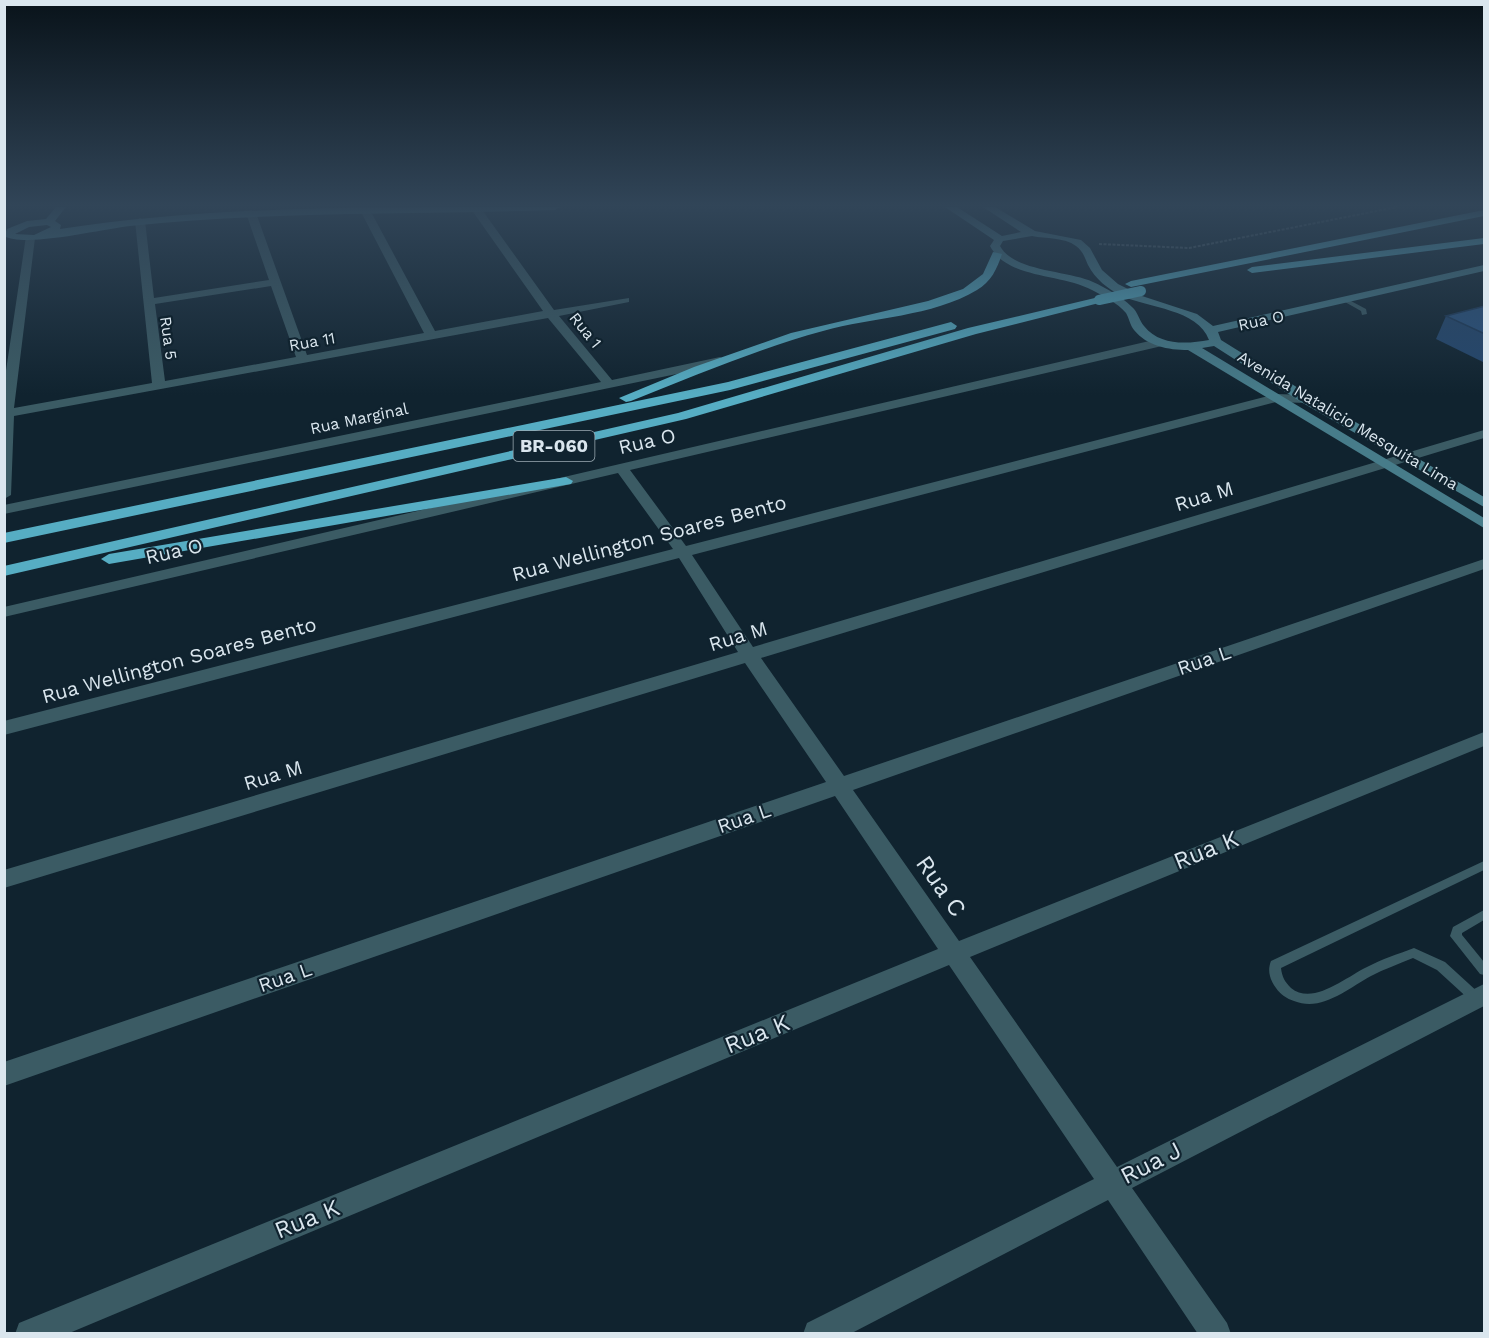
<svg xmlns="http://www.w3.org/2000/svg" width="1489" height="1338" viewBox="0 0 1489 1338" font-family="'Work Sans',sans-serif">
<rect width="100%" height="100%" fill="#10232f"/>
<g fill="none" stroke-linecap="round" stroke-linejoin="round">
<polyline stroke="#4d5e69" stroke-width="2" stroke-dasharray="3 1.5" stroke-linecap="butt" points="1099,244 1189,248 1397,207"/>
<g fill="#3b5b64" fill-rule="evenodd">
<polygon points="1345,300 1349,300 1366,309 1367,314 1362,315 1361,311 1345,302"/>
<path d="M1484 861V870L1281 968C1282 977 1285 982 1291 988 1313 1006 1346 977 1367 967 1382 959 1398 954 1414 948L1445 962 1480 994 1482 998 1480 1002 1476 1003 1472 1002 1437 970 1413 958C1399 964 1384 969 1371 976 1347 989 1322 1012 1294 1001 1287 999 1280 994 1276 988 1270 980 1267 971 1271 961Z"/>
<polygon points="1484,910 1484,920 1462,933 1462,935 1484,962 1484,975 1480,974 1450,936 1453,927"/>
</g>
<g fill="#3b5b64" fill-rule="evenodd">
<path d="M364 207 370 210 435 331 543 311 471 209 480 207 554 310 629 298V302L559 316 612 380 720 357 726 361 720 365 4 514V505L601 382 548 318 14 416 11 495 4 499V384L26 236 35 238 14 408 152 383 135 221 140 218 145 221 154 298 269 280 246 213 251 210 256 213 307 355 424 333 360 210ZM271 286 296 357 165 381 155 304Z"/>
<polygon points="1158,339 1164,343 1162,346 630,470 686,546 1276,394 1306,395 1313,399 1306,403 1276,402 692,555 753,647 1484,430 1484,438 761,658 844,776 1484,559 1484,569 853,790 959,941 1484,732 1484,746 970,957 1117,1167 1484,984 1484,1006 1132,1188 1227,1323 1231,1334 1198,1334 1108,1200 850,1334 803,1334 807,1323 1094,1179 949,965 67,1334 15,1334 19,1323 938,949 835,796 4,1086 4,1062 826,782 745,663 4,888 4,870 738,652 679,558 4,735 4,721 673,549 618,473 4,617 4,607"/>
</g>
<g fill="#477c8a" fill-rule="evenodd">
<path d="M56 207H66L55 221 61 225 60 229C225 204 393 207 560 207L555 210C413 215 271 211 130 226 102 229 25 248 4 236L7 229 27 221 46 219ZM47 225 51 227 34 235 15 234 29 227Z"/>
<path d="M945 207H957L1002 236 1021 232 983 207H995L1035 231 1081 240 1090 248 1102 270 1118 284 1142 296 1197 314 1213 326 1484 265V271L1218 332 1221 340 1311 396 1484 497V507L1301 402 1214 346 1202 348 1484 518V528L1188 350C1168 350 1147 346 1134 330 1130 325 1129 318 1126 313 1118 303 1103 296 1092 290 1060 273 1007 279 990 246L994 240ZM1032 236C1046 239 1064 237 1076 246 1083 251 1085 258 1088 265 1095 279 1108 289 1122 296 1148 308 1198 309 1209 340 1187 344 1160 346 1144 326 1139 320 1138 312 1132 307 1121 296 1106 288 1093 282 1067 270 1014 272 1000 246L1003 241Z"/>
</g>
<g fill="#56adc3" fill-rule="evenodd">
<polygon points="1484,210 1484,216 1131,287 1125,284 1131,281"/>
<polygon points="1484,238 1484,244 1252,273 1247,270 1252,267"/>
<path d="M993 252 1002 254C997 269 991 282 977 290 932 317 872 317 823 331 757 349 694 376 631 401L626 402 619 398 694 367 791 333 928 301 963 289 983 274Z"/>
<polygon points="1099,297 1103,298 1103,302 976,334 686,419 4,576 4,566 678,413 968,328"/>
<polygon points="951,322 957,326 955,329 730,390 4,543 4,533 728,382"/>
<polygon points="566,477 573,481 571,484 109,564 101,559 109,554"/>
</g>
<polyline stroke="#56adc3" stroke-width="10" points="1099,300 1141,291"/>
</g>
<polygon fill="#24476e" points="1485,306 1485,363 1436,339 1446,316"/>
<polygon fill="#2a5380" stroke="#1d3a5a" stroke-width="1.5" points="1485,306 1485,334 1446,316"/>
<linearGradient id="sky" x2="0" y2="1"><stop stop-color="#09131a"/><stop offset="0.52" stop-color="#314558"/><stop offset="1" stop-color="#314558" stop-opacity="0"/></linearGradient>
<rect width="1489" height="395" fill="url(#sky)"/>
<g text-anchor="middle" stroke-width="4.5" stroke-linejoin="round" paint-order="stroke">
<g font-size="16" fill="#dae6ee" stroke="#10232f">
<text transform="translate(1261 320) rotate(-12)" y="6">Rua O</text>
<text transform="translate(586 330) rotate(51)" y="6">Rua 1</text>
<text transform="translate(169 338) rotate(82)" y="6">Rua 5</text>
<text transform="translate(312 341) rotate(-10)" y="6">Rua 11</text>
<text transform="translate(359 418) rotate(-12)" y="6">Rua Marginal</text>
<text transform="translate(1348 420) rotate(31)" y="6">Avenida Natalicio Mesquita Lima</text>
</g>
<rect fill="#10232f" stroke="#9dacb5" stroke-width="1.5" x="513.5" y="431" width="81" height="30" rx="4.5"/>
<g font-size="18" font-weight="bold" fill="#dae6ee">
<text x="554" y="452">BR-060</text>
</g>
<g font-size="20" fill="#dae6ee" stroke="#10232f">
<text transform="translate(647 441) rotate(-13)" y="7">Rua O</text>
<text transform="translate(1204 496) rotate(-17)" y="7">Rua M</text>
<text transform="translate(649 538) rotate(-15)" y="7">Rua Wellington Soares Bento</text>
<text transform="translate(174 551) rotate(-13)" y="7">Rua O</text>
<text transform="translate(738 636) rotate(-17)" y="7">Rua M</text>
<text transform="translate(179 660) rotate(-15)" y="7">Rua Wellington Soares Bento</text>
<text transform="translate(1204 660) rotate(-19)" y="7">Rua L</text>
<text transform="translate(273 775) rotate(-17)" y="7">Rua M</text>
<text transform="translate(744 818) rotate(-19)" y="7">Rua L</text>
<text transform="translate(285 977) rotate(-19)" y="7">Rua L</text>
</g>
<g font-size="24" fill="#dae6ee" stroke="#10232f">
<text transform="translate(1206 850) rotate(-22)" y="8">Rua K</text>
<text transform="translate(941 886) rotate(55)" y="8">Rua C</text>
<text transform="translate(757 1034) rotate(-22)" y="8">Rua K</text>
<text transform="translate(1151 1163) rotate(-27)" y="8">Rua J</text>
<text transform="translate(307 1219) rotate(-22)" y="8">Rua K</text>
</g>
</g>
<rect width="1489" height="1338" fill="none" stroke="#dae6ee" stroke-width="12"/>
</svg>
